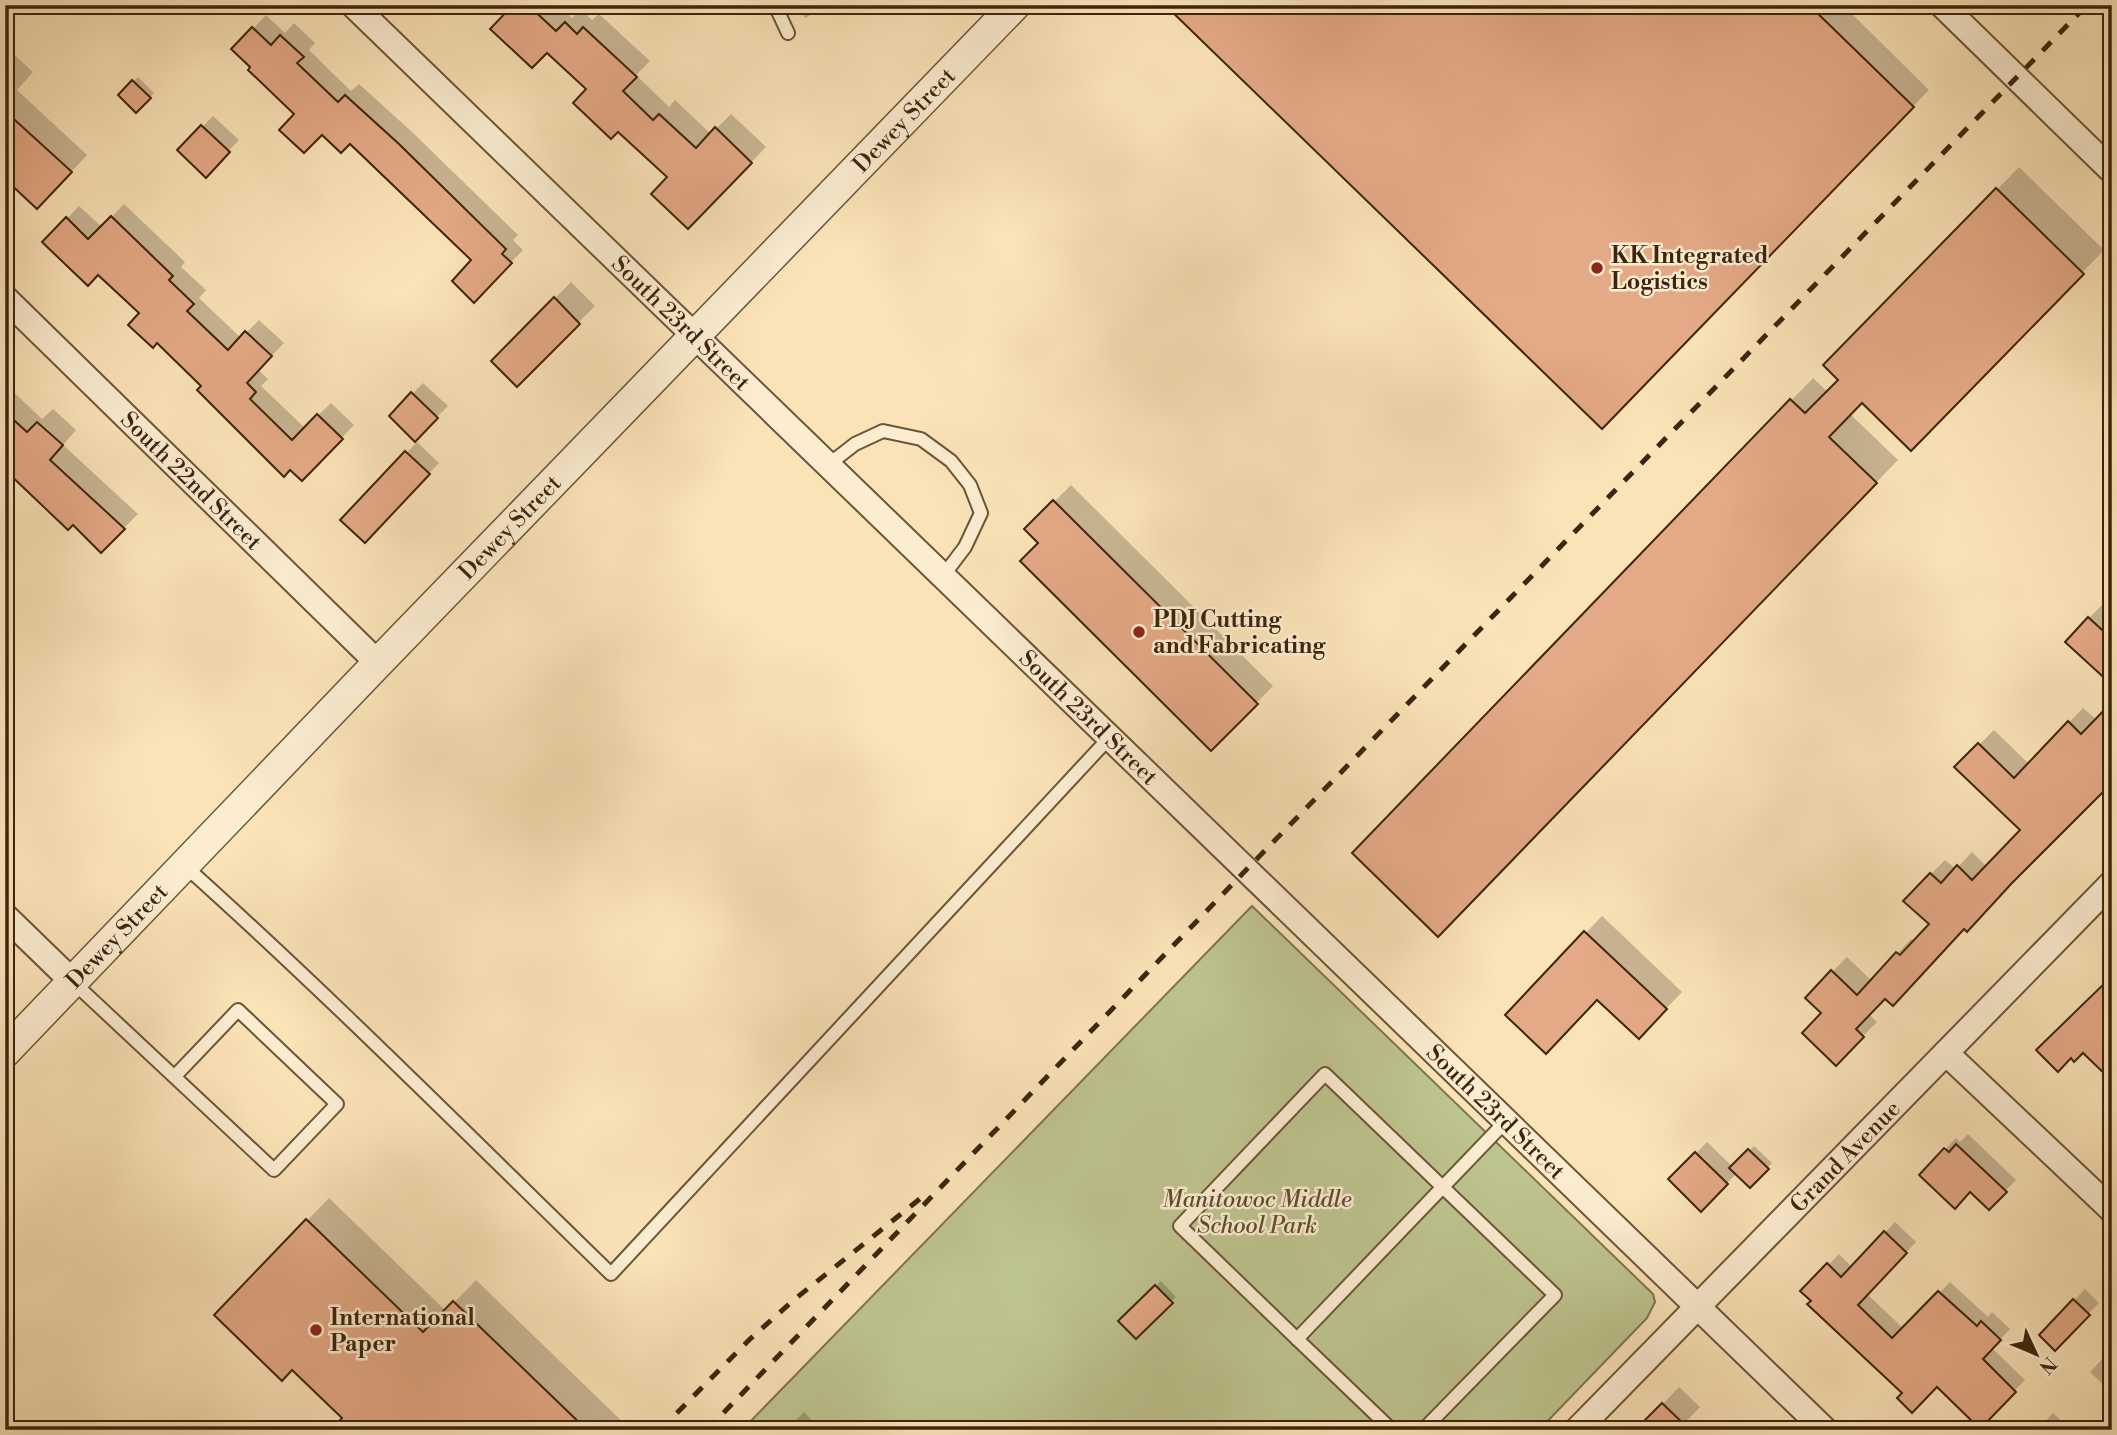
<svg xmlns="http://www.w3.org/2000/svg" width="2117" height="1435" viewBox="0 0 2117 1435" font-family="'Libre Bodoni',serif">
<rect width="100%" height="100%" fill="#fbe3b8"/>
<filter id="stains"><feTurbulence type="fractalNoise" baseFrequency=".00286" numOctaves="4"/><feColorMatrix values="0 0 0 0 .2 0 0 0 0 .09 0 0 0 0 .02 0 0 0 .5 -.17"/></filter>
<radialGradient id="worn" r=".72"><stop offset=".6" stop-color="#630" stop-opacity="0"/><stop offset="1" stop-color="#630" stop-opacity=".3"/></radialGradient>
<polygon fill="#bec48f" stroke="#7e744e" stroke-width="2" points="1252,906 1653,1294 1655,1302 1647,1318 1539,1430 742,1430"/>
<g fill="#0003">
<polygon points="208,5 224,5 216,13"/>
<polygon points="515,5 558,5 572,18 581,9 592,20 599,14 650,61 636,75 669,107 675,100 711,134 731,114 766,147 688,227 670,177"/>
<polygon points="798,5 830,5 805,18"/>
<polygon points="1167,5 1843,5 1929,90 1602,427"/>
<polygon points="266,15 285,33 294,23 315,43 309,50 351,91 359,84 411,131 518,235 513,240 523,250 474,301 474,260 350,142 297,114 234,49"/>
<polygon points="5,46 33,72 17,90 87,155 54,190 10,181 5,186"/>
<polygon points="138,77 154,93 136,111 120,95"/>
<polygon points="213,116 239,140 206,175 180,150"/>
<polygon points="2019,167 2104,250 1933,427 1862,401 1850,414 1898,460 1460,913 1354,853 1813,378 1828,392 1840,380 1826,365"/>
<polygon points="124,204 185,262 181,267 206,290 199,298 241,338 259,320 284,343 258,370 268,379 261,386 305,428 331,403 354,425 302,479 204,386 142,313 99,273 45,242 79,206 102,227"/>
<polygon points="571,282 595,306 517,384 494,361"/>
<polygon points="5,362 15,371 5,381"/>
<polygon points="423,383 448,406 415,439 391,416"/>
<polygon points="5,384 42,419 53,409 76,430 63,445 138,514 101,551 73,523 5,468"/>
<polygon points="417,442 439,463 365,540 343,520"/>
<polygon points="1071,485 1273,686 1211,749 1027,529"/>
<polygon points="2103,604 2112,612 2112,683 2089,618"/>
<polygon points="2083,708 2097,720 1964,927 1869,1014 1877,1022 1836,1063 1823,1013 1807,997 1847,957 1872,981 1911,939 1915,942 1931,924 1931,874 1945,860 1956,869 1972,852 1987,867 2022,830 1957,767 1994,730 2029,764"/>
<polygon points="1602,916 1682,992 1655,1020 1597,998 1507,1015"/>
<polygon points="1968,1134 2016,1180 1989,1207 1971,1190 1921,1175 1956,1138 1960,1142"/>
<polygon points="1707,1142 1733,1167 1754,1146 1772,1163 1750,1186 1737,1173 1701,1209 1671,1179"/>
<polygon points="329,1198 446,1311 476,1280 631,1430 333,1430 344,1418 292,1368 216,1315"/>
<polygon points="1895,1222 1916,1242 1867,1294 1904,1329 1950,1282 1988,1317 1992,1312 2010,1329 1992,1348 2025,1380 1980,1426 1937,1385 1905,1393 1803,1291 1839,1254 1852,1267"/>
<polygon points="1161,1281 1176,1297 1136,1336 1121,1321"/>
<polygon points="2085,1289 2099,1303 2055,1348 2041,1335"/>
<polygon points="2112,1349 2112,1393 2090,1372"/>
<polygon points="1679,1387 1700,1407 1678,1430 1638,1430"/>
<polygon points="804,1412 817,1426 813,1430 786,1430"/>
<polygon points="2053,1413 2071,1430 2037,1430"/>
</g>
<g fill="#e4a986" stroke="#3d240c" stroke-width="2">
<polygon points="513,5 528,5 556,31 565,22 577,34 583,27 637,77 623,91 653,120 659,114 696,148 715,127 752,163 688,229 651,194 667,177 618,132 611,139 573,103 586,89 547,53 532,68 490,29"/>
<polygon points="1165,5 1809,5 1914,107 1602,429"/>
<polygon points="252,27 271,45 280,35 304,57 297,63 338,102 345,95 399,144 506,249 502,254 512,263 474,303 452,281 471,260 350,144 341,153 322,135 304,153 279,130 294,114 248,70 250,67 231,49"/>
<polygon points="132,80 151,98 136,113 118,95"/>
<polygon points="5,111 72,172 37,209 5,179"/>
<polygon points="201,125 230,152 206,178 177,150"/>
<polygon points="1996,188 2084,274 1911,451 1862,403 1829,437 1877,483 1438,937 1352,853 1790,399 1805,413 1838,380 1823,365"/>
<polygon points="111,216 173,276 169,280 194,304 187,311 228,350 245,331 272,356 247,383 256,392 250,399 292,440 317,414 343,439 302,481 290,470 284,477 197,390 201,386 157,343 153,348 128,325 139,313 98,275 88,286 42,242 66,217 88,239"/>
<polygon points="554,297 580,324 517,387 491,361"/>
<polygon points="411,392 438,418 415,442 389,416"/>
<polygon points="5,412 27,432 37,422 63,445 50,460 125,529 101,553 73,525 68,530 5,470"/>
<polygon points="405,451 430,474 365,543 340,520"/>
<polygon points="1053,500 1258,704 1211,751 1020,561 1038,543 1024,529"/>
<polygon points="2088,617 2112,639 2112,685 2065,642"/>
<polygon points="2112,702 2112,783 2012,883 1967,932 1964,929 1893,1006 1885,999 1856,1029 1864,1037 1836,1066 1802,1033 1821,1013 1805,998 1831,970 1857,995 1896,952 1900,955 1929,924 1903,901 1930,873 1941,883 1957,865 1972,880 2020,830 1954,767 1978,743 2014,778 2068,721 2081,734"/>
<polygon points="1584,931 1667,1009 1639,1039 1597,1000 1546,1054 1505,1015"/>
<polygon points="2112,976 2112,1081 2083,1053 2074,1062 2071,1058 2058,1072 2036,1050"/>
<polygon points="1956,1144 2007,1192 1989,1210 1970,1192 1955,1209 1919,1175 1944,1148 1949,1152"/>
<polygon points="1748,1149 1769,1169 1750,1188 1729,1168"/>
<polygon points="1695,1152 1728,1184 1701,1212 1668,1179"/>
<polygon points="306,1219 423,1332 453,1301 587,1430 331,1430 342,1418 292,1370 282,1381 214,1315"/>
<polygon points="1884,1231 1907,1253 1858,1305 1892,1338 1938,1291 1977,1326 1981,1321 2001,1340 1983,1359 2016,1392 1980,1429 1937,1387 1912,1413 1897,1398 1902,1393 1807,1304 1811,1301 1800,1291 1827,1263 1841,1277"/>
<polygon points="1155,1285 1173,1303 1136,1339 1118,1321"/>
<polygon points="2073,1299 2090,1315 2055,1351 2039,1335"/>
<polygon points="1662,1403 1690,1430 1635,1430"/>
</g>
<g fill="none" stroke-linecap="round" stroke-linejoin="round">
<g stroke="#6c5437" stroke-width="16">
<g id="service">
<polyline points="775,5 788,33"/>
<polyline points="828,465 855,444 883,431 921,439 951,461 970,485 981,513 965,547 943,576"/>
<path d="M185 866C331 997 470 1137 611 1274L1110 737"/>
<polyline points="73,982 274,1170 337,1104 238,1010 175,1076"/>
<polyline points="1297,1339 1392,1430"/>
<polyline points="1423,1430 1555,1295 1325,1074 1180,1226 1297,1339 1507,1120"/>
</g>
</g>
<g stroke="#6c5437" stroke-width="28">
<g id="minor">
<path id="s1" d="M353 5 1825 1430"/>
<polyline points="1942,5 2112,171"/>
<path id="s2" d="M5 298 378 663"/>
<polyline points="5,916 73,982"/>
<polyline points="1946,1053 2112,1210"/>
<path id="s3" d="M1577 1430 2112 883"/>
</g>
</g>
<g stroke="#6c5437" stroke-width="33">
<g id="tertiary">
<path id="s4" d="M5 1052 378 663 1015 5"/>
</g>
</g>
<use href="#service" stroke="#fcedd1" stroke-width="12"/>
<use href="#minor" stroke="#fcedd1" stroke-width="24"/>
<use href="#tertiary" stroke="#fcedd1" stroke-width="30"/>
<g stroke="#3d240c" stroke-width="5" stroke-dasharray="12 12" stroke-linecap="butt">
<polyline points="660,1430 750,1339 795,1299 921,1198"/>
<polyline points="707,1430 1247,869 2087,5"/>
</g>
</g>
<g fill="#8f2418" stroke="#fcedd1" stroke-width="2.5">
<circle cx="1597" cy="268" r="7"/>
<circle cx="1139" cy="632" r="7"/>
<circle cx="316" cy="1330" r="7"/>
</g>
<g text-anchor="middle" stroke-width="5" stroke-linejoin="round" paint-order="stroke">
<g font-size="23" fill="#3d240c" stroke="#fcedd1">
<text dy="8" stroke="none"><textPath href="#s4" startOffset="1295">Dewey Street</textPath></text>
<text dy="8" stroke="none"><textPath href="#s1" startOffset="457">South 23rd Street</textPath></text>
<text dy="8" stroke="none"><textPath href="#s2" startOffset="261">South 22nd Street</textPath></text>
<text dy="8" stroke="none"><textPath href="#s4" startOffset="728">Dewey Street</textPath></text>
<text dy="8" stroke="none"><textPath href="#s1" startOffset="1024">South 23rd Street</textPath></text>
<text dy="8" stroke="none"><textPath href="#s4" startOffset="161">Dewey Street</textPath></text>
<text dy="8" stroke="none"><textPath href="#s1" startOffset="1591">South 23rd Street</textPath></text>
<text dy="8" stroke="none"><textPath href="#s3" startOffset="383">Grand Avenue</textPath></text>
</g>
<g font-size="23" font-weight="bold" fill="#3d240c" stroke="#fcedd1" text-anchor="start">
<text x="1611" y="263">KK Integrated<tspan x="1611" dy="26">Logistics</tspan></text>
<text x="1153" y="627">PDJ Cutting<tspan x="1153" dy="26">and Fabricating</tspan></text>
<text x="330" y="1325">International<tspan x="330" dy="26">Paper</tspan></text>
</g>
<g font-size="23" font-style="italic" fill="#5d4c2d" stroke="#fcedd1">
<text x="1257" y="1207">Manitowoc Middle<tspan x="1257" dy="26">School Park</tspan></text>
</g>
</g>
<rect width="2117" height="1435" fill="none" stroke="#fbe3b8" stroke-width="28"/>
<rect x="7" y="7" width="2103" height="1421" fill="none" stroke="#3d240c" stroke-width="3.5"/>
<rect x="14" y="14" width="2089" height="1407" fill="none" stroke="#3d240c" stroke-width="2"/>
<g transform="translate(2036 1354) rotate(134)" stroke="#fcedd1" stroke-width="5" paint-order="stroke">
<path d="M0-5L12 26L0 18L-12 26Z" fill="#3d240c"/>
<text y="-10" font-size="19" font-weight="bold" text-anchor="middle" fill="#3d240c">N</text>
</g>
<rect width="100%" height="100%" filter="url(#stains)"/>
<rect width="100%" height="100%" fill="url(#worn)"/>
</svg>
